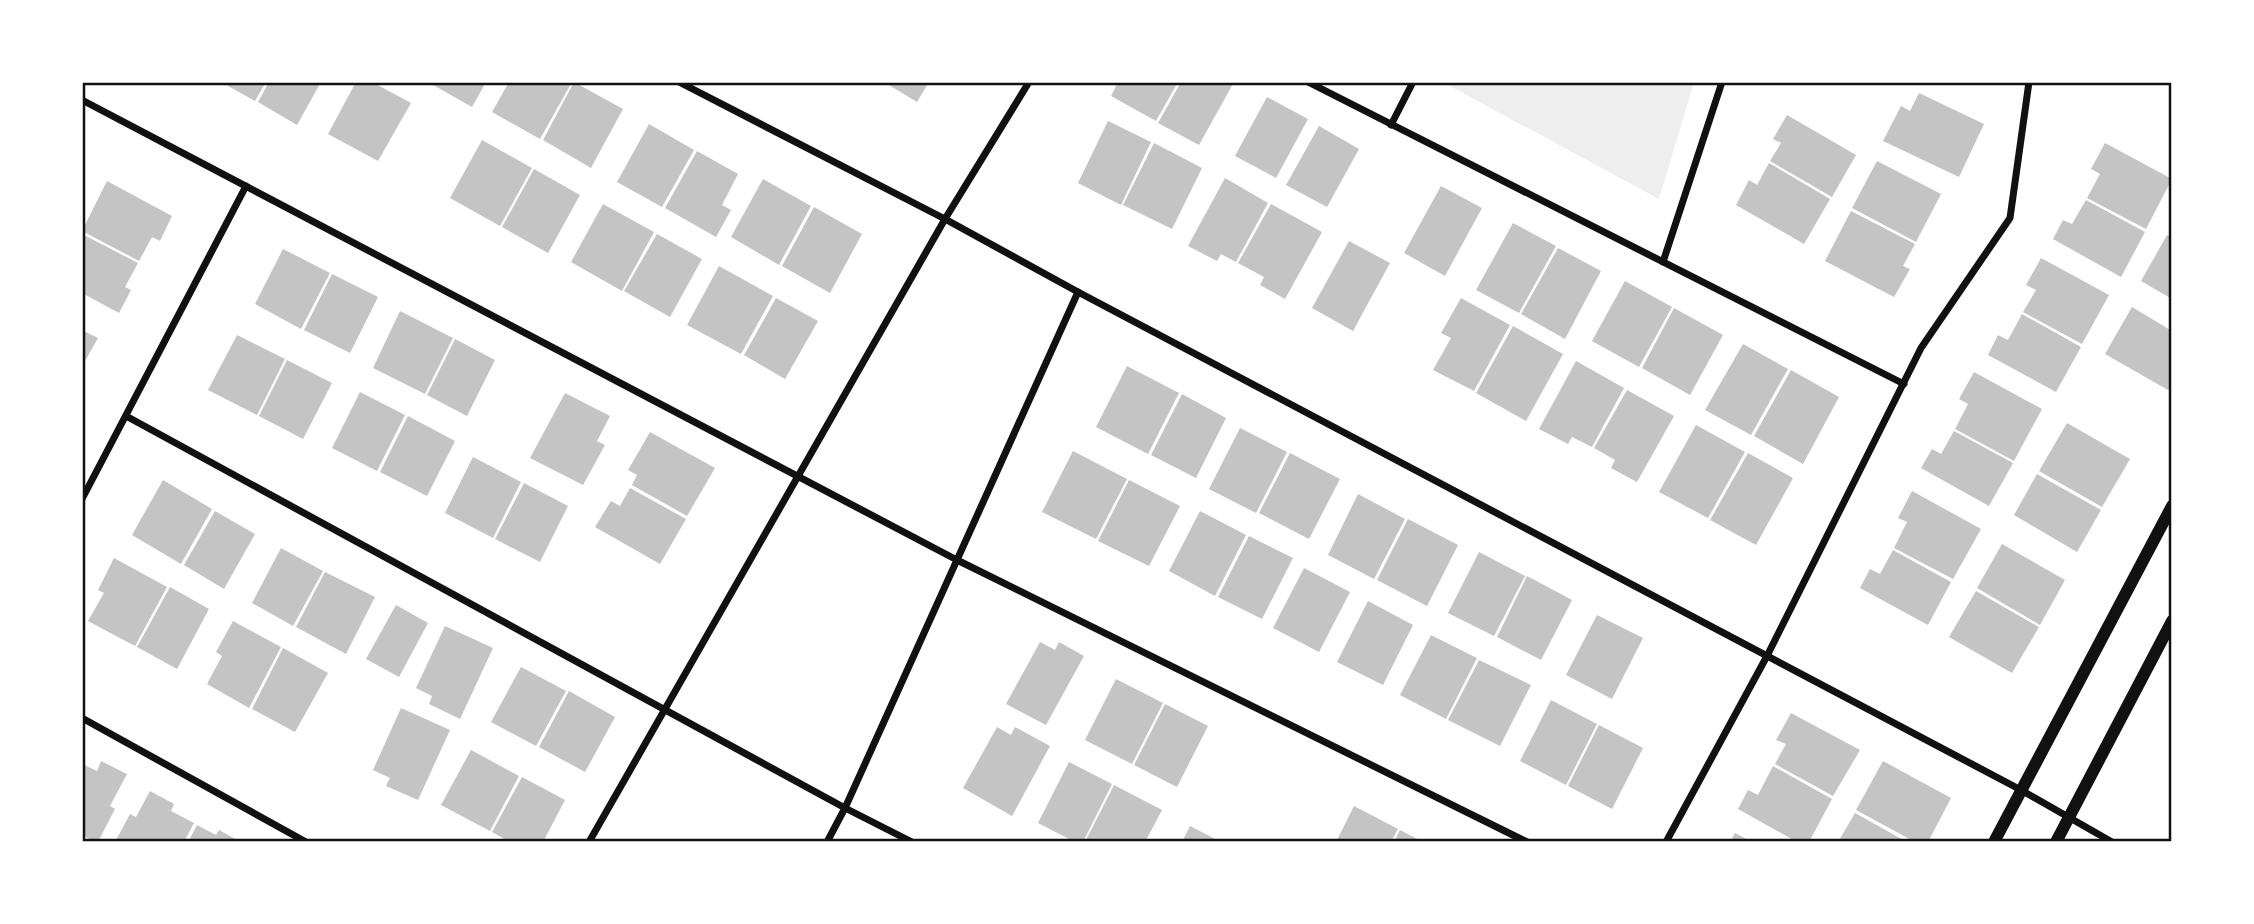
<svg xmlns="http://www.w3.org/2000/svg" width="2254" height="924" viewBox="0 0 2254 924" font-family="'Source Sans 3',sans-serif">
<rect width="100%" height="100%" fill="#fff"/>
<polygon fill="#eee" points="1450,82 1694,82 1659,199 1448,85"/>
<g fill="#c4c4c4">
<polygon points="221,82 266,82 255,101"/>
<polygon points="269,82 321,82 297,125 258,102"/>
<polygon points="356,82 372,82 411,103 378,161 328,134"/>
<polygon points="428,82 486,82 472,107"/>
<polygon points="509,82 572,82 540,139 492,112"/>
<polygon points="574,82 623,109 591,168 543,140"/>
<polygon points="884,82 929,82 917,102"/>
<polygon points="1118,82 1178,82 1156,121 1111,96"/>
<polygon points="1181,82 1234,82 1199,145 1158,123"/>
<polygon points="1919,93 1984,124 1959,177 1883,141 1901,106 1910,111"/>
<polygon points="1267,97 1308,119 1276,178 1235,156"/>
<polygon points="1787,115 1856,155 1832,197 1770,161 1781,143 1773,139"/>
<polygon points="1108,121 1151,142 1121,205 1078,183"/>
<polygon points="649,124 694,150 662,207 617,182"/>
<polygon points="1319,126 1359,149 1327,207 1286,185"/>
<polygon points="482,140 532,168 500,226 450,198"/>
<polygon points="1154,143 1202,168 1172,229 1123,205"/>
<polygon points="2105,143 2172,179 2146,229 2087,198 2100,174 2091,169"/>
<polygon points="697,151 738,174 722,205 731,210 716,237 665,208"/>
<polygon points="1877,161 1941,194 1916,242 1852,208"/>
<polygon points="1769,163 1830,199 1804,244 1736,205 1749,180 1757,185"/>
<polygon points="534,169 580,195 548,253 502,227"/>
<polygon points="1225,178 1268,203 1236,262 1221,254 1217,261 1188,246"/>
<polygon points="763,179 811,206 779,265 731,237"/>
<polygon points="107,181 172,216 160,241 152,237 139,261 82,231"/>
<polygon points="1441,186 1482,208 1445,276 1404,253"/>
<polygon points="2086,200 2145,232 2121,277 2053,239 2063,220 2072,224"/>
<polygon points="603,204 654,232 622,291 571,262"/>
<polygon points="1271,204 1322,232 1285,299 1260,285 1264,277 1238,263"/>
<polygon points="814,207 862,234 830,293 782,266"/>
<polygon points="1851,211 1915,244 1903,266 1910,269 1894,297 1825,261"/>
<polygon points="1513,223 1556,246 1519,313 1476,290"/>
<polygon points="82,234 138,263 125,287 131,290 119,313 82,293"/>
<polygon points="657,234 702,259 670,317 624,291"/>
<polygon points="2167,235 2172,237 2172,299 2141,281"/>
<polygon points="1349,241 1390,263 1353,331 1312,308"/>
<polygon points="1558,248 1601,271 1565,339 1521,314"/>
<polygon points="283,249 330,273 301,329 255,304"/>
<polygon points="2041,258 2109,295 2082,344 2023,312 2036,290 2026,285"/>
<polygon points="719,266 773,296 741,354 687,325"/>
<polygon points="332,274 378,297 350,353 304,330"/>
<polygon points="1625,281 1672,307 1639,367 1592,341"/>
<polygon points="776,298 818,321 785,379 744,355"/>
<polygon points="1461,298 1510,325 1474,391 1433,370 1451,338 1441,333"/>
<polygon points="2132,307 2172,331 2172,384 2168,390 2105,354"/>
<polygon points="1674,308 1723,335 1690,395 1642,368"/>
<polygon points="400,311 453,338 425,394 373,368"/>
<polygon points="2022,314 2081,347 2056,392 1988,355 1998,335 2008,340"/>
<polygon points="1513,326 1563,354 1526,421 1476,393"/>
<polygon points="82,330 98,338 85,361 82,359"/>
<polygon points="237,335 285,359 257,415 208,390"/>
<polygon points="455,339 495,360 467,416 427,395"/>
<polygon points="1743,344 1788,369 1751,435 1705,410"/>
<polygon points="287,360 332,383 303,439 259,416"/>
<polygon points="1576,361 1624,388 1592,447 1572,437 1568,444 1539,429"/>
<polygon points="1127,366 1179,393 1148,454 1096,427"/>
<polygon points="1791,370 1839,397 1803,464 1754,436"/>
<polygon points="1974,372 2042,409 2014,461 1955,429 1968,404 1959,399"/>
<polygon points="1627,390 1674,416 1637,482 1611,468 1615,460 1594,448"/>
<polygon points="360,392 405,415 377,471 332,448"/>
<polygon points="565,393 610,416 597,441 605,445 583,485 530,458"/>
<polygon points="1182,394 1226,418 1196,478 1151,455"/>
<polygon points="408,416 455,441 427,496 380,472"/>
<polygon points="2067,423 2130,459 2102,507 2039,471"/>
<polygon points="1696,425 1745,452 1708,518 1659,492"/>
<polygon points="1240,428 1287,452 1256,513 1209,489"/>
<polygon points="1954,431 2013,463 1989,506 1921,468 1932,449 1941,454"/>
<polygon points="650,432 715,468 687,516 632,485 637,475 628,470"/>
<polygon points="1073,451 1127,479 1096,539 1042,512"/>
<polygon points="1290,453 1340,479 1309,539 1259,513"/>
<polygon points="1748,453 1793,478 1756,545 1710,520"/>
<polygon points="473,457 521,482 493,538 445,513"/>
<polygon points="2037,474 2101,510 2077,552 2014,515"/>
<polygon points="163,480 212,509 181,564 132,535"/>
<polygon points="1129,480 1180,506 1149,566 1098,541"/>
<polygon points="524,483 568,506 540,562 495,539"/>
<polygon points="630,488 686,519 660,564 595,527 611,501 620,506"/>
<polygon points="1912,491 1981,529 1953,579 1894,548 1907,522 1898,518"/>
<polygon points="1358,494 1405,519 1374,579 1328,555"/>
<polygon points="215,511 255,534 224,589 184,565"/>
<polygon points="1200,511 1246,535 1215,596 1169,571"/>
<polygon points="1408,519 1458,545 1427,606 1377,580"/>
<polygon points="1249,536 1293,558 1262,619 1218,597"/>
<polygon points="2002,544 2065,580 2040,625 1977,588"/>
<polygon points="281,548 323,571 293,626 252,603"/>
<polygon points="1893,550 1951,582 1928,625 1860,588 1870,569 1880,574"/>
<polygon points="1479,552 1525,576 1494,636 1448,613"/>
<polygon points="114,558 167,587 135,646 88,621 104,593 98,590"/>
<polygon points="1304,568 1350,592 1319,652 1273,628"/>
<polygon points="325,572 375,597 346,654 296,627"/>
<polygon points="1527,576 1572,600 1541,660 1497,637"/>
<polygon points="170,587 209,609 177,669 137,647"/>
<polygon points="1976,591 2039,627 2012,673 1949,637"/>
<polygon points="1368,601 1413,625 1383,685 1337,662"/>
<polygon points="396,605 428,623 399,677 366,659"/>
<polygon points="1597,615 1643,638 1612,699 1566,675"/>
<polygon points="233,621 281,647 249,708 207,684 222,656 216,652"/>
<polygon points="445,626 493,648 460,719 429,704 432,696 416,688"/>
<polygon points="1431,635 1477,658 1446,719 1400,695"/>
<polygon points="1040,642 1055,650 1059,642 1084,656 1046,725 1006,704"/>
<polygon points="283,648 328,673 295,732 252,709"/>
<polygon points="1479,660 1531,685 1500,746 1448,720"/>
<polygon points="521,667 566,691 536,746 491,722"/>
<polygon points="1116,679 1163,703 1132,764 1085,740"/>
<polygon points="569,691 615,717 585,772 539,747"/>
<polygon points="1551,700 1597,724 1566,785 1520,761"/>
<polygon points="1165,704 1208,726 1177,787 1134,765"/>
<polygon points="401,708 450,730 418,800 386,786 390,778 373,770"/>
<polygon points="1791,713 1860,750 1833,796 1775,764 1786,744 1776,740"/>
<polygon points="1599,725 1643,748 1612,809 1568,786"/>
<polygon points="997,727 1011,735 1015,727 1050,746 1012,816 963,788"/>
<polygon points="471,750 519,776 490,831 441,805"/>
<polygon points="101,761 127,774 110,806 115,809 98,842 95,842 82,835 82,764 97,771"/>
<polygon points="1883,761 1951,798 1928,842 1915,842 1856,810"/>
<polygon points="1069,762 1112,784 1083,842 1075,842 1038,823"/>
<polygon points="1773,766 1832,799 1809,842 1797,842 1738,809 1748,790 1758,795"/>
<polygon points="522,777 565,800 543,842 510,842 492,832"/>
<polygon points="1114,785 1162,810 1145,842 1085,842"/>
<polygon points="150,791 174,804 171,811 194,823 184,842 115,842 130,814 136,817"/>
<polygon points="1354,806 1398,829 1391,842 1336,842"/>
<polygon points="1855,813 1907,842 1838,842"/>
<polygon points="197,825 216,835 219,830 241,842 188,842"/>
<polygon points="1190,826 1221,842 1182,842"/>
<polygon points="1400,830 1423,842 1394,842"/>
<polygon points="1735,833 1752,842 1730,842"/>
</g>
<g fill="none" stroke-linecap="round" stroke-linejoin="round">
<g stroke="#111" stroke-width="7">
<polyline points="679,82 945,219 1078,292 2021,790 2112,842"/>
<polyline points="1308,82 1904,384"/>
<polyline points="82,100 957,560 1527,842"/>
<polyline points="1391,125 1413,82"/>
<polyline points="1663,262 1722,82"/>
<polyline points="126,416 845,808 912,842"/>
<polyline points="82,499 246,186"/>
<polyline points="82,718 306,842"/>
<polyline points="589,842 945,219 1029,82"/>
<polyline points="827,842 845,808 1078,292"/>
<polyline points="1666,842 1767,656 1921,348 2010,218 2029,82"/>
</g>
<g stroke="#111" stroke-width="12">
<polyline points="1994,842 2172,506"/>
<polyline points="2056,842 2172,621"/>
</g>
</g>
<rect width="2254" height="924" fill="none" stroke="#ffffff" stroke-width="168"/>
<rect x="84" y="84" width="2086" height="756" fill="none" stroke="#111" stroke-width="2.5"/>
</svg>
